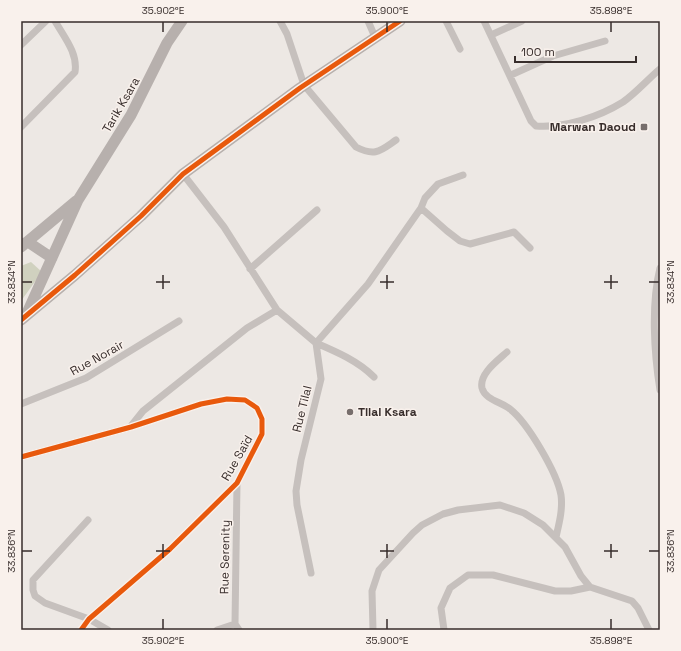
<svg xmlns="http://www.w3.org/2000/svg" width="681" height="651" font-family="'Space Grotesk',sans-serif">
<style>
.green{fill:#d0d1bf}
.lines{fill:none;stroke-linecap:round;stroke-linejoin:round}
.street{stroke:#c6c0bd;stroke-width:7}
.secondary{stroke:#b7b0ad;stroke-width:11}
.cycleway-casing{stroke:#f9f1ec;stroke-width:8}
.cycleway{stroke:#e8590c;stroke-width:5}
.ticks{fill:none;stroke:#372d2b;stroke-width:1.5}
.poi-dot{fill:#776e6c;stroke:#f9f1ec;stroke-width:1.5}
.labels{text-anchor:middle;stroke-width:3;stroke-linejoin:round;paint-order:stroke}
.street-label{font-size:12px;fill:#372d2b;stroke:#f9f1ec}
.poi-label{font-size:12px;font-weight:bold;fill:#372d2b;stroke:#f9f1ec;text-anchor:end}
.neatline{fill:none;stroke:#372d2b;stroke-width:1.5}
.ticks-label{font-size:10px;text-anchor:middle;fill:#372d2b}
</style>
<rect width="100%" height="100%" fill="#ede8e4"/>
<path class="green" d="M31,262L42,272L21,301V266Z"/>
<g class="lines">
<path class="street" d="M280,21L287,34L304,85L356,147C375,157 380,151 396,140
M368,21L375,37
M446,21L460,49
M484,21L531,121L536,126C565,128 599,117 623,102C636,93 648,79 660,69
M491,35L522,21
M21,45L46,21
M511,75L553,56L605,41
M21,127L75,72C78,53 64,37 55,21
M183,174L224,227L277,310L316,343L321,379L301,460L296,491L297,505L311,573
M421,208L447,231L460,241L470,244L514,232L530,248
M660,268C651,304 654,353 660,390
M250,269L317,210
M507,352C497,361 479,374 482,388C485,400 502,402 510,409C528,423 557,473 561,495C563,509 559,524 556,537
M374,377C358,361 337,352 316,343L368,284L407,228L421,208L425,198L438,184L463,175
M21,404L86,378L179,321
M131,426L143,411L247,328L277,310
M21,457L131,427L201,404L227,399L245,400L257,408L262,419V434L237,483L170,549L89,619L81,630
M237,483L235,624L239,630
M88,520L33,580V590L35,596L45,603L89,619L108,630
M217,630L235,624
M373,630L372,591L379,570L413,533L422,525L443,514L458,510L500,505L524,513L543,525L565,547L581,576L590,587L632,601L638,608L649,630
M444,630L441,608L450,588L468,575H493L555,591H571L590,587"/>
<path class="secondary" d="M22,244L28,242L52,258
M21,247L76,201
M27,313L78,200L131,115L167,43L182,21
M21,320L75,275L141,216L183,174L300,88L400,21"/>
<defs>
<path id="cycleway" d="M21,320L75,275L141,216L183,174L300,88L400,21
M21,457L131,427L201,404L227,399L245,400L257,408L262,419V434L237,483L170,549L89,619L81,630"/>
</defs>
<use href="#cycleway" class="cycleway-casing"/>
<use href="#cycleway" class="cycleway"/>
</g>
<path class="ticks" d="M163,22V32M387,22V32M611,22V32M163,275V289M387,275V289M611,275V289M22,282H32M156,282H170M380,282H394M604,282H618M649,282H659M163,544V558M387,544V558M611,544V558M22,551H32M156,551H170M380,551H394M604,551H618M649,551H659M163,619V629M387,619V629M611,619V629"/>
<g class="poi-dot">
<rect x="640" y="123" width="8" height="8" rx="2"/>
<circle cx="350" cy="412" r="4"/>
</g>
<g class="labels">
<g class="street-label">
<text transform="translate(121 105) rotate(-60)" y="4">Tarik Ksara</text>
<text transform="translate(97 358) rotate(-29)" y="4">Rue Norair</text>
<text transform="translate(302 409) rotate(-76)" y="4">Rue Tilal</text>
<text transform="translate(237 458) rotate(-60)" y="4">Rue Saïd</text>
<text transform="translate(225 557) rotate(-89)" y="4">Rue Serenity</text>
</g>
<g class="poi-label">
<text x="636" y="131">Marwan Daoud</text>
<text x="358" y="416" text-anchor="start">Tilal Ksara</text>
</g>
</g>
<rect width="681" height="651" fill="none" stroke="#f9f1ec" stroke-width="44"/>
<path d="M515 56v6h121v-6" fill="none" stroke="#372d2b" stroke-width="2"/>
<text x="521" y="56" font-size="12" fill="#372d2b" stroke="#f9f1ec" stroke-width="3" paint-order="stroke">100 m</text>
<rect x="22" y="22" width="637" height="607" class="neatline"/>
<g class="ticks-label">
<text x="163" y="14">35.902°E</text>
<text x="387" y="14">35.900°E</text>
<text x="611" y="14">35.898°E</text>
<text transform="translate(670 282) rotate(-90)" y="4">33.834°N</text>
<text transform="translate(11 282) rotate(-90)" y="4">33.834°N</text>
<text transform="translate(670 551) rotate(-90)" y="4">33.836°N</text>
<text transform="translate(11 551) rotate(-90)" y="4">33.836°N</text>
<text x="163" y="644">35.902°E</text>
<text x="387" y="644">35.900°E</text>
<text x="611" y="644">35.898°E</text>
</g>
</svg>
